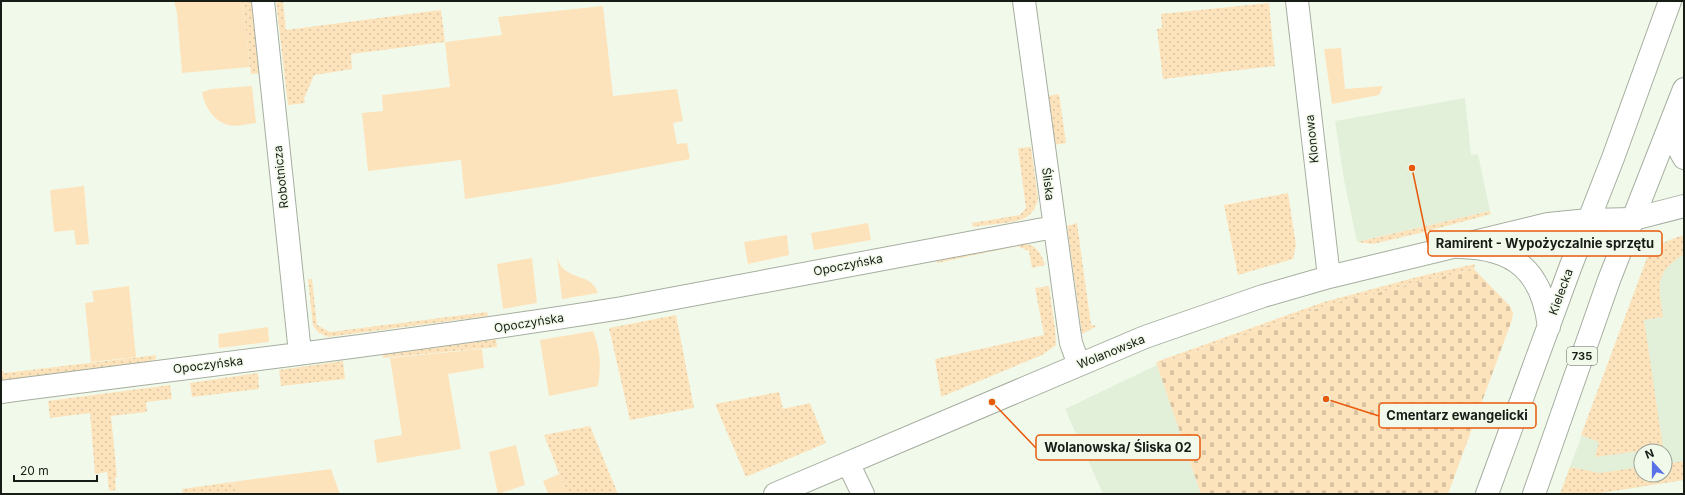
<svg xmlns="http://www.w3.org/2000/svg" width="1685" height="495" font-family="Inter,sans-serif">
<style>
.built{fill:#e2efd9;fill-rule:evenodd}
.grass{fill:url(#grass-dots)}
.cemetery{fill:url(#cemetery-stones)}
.garden{fill:#fde3bc}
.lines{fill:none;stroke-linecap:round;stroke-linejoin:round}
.minor-casing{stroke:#a5aea0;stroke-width:24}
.major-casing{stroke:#a5aea0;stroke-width:24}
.minor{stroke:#fff;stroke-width:22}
.major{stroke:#fff;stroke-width:22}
.labels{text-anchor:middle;stroke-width:3;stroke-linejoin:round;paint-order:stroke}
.shield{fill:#f1faea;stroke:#595f56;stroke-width:1}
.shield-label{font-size:11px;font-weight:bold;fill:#181c16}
.street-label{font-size:12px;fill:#181c16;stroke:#f1faea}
.leader{fill:none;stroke:#e8590c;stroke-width:1.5}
.callout-dot{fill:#e8590c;stroke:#f1faea;stroke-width:1.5}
.callout{fill:#f1faea;stroke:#e8590c;stroke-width:1.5}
.callout-label{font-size:13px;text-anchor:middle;font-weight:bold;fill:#181c16}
</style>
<defs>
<pattern id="grass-dots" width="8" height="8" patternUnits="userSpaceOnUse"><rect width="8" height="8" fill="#fde3bc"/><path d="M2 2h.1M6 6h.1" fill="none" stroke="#d8c2a1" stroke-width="1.8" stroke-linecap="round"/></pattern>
<pattern id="cemetery-stones" width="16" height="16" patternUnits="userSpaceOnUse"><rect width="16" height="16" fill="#fde3bc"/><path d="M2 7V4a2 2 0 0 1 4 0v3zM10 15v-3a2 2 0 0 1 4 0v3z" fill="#d8c2a1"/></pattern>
</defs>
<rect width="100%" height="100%" fill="#f1faea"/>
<path class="built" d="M1465,98L1471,155L1478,154L1490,211L1357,242L1344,180L1335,121Z
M1684,235V480L1594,494H1560L1647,258L1653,249L1662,243ZM1641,451H1665V475H1641Z
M1157,365L1201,494H1103L1065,409Z"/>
<path class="grass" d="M242,1H254L261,73L251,74Z
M276,1H283L286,30L441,10L445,42L351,54L352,69L314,75L304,99L305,103L288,105Z
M1269,3L1275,66L1163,79L1157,29L1162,28L1161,14Z
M1059,94L1066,143L1054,145L1048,96Z
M1031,147L1038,198C1037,206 1033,213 1025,218C1016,223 985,225 973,227L972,223L1020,215L1026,208L1018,148Z
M1288,193L1296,245L1293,259L1238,275L1224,205Z
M1490,211L1491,214L1424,232L1373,244L1357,242Z
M1077,223L1091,325L1097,326L1082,334L1067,226Z
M1684,235V254C1653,274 1659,285 1663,317L1644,320L1663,448L1595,457L1599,442L1581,435L1647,258C1657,244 1668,240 1684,235Z
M1020,243C1035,244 1040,250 1045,265L1032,268L1029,251L1017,246L937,263L936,259Z
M1475,264L1474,269L1325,306L1157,365L1156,362L1324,302L1421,276Z
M308,279H312L317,325L330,332L487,312L488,316L328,337L319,333L313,326Z
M1049,286L1055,329L1056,345L1042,355L941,397L935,359L1044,335L1035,288Z
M676,315L694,408L630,420L609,328Z
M496,339L497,347L383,358V352Z
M156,355V359L139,365L1,381V370L5,373Z
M343,361L345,379L281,386L279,370Z
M258,373L259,389L192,397L190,383Z
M170,385L172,399L146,402L147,412L111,416L117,477L115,478L116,490L109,491L107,472L95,474L90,413L50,418L48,401Z
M779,392L783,409L810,403L826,443L746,477L715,404Z
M590,426L618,494H567L544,435Z
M1684,461V480L1594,494H1560L1570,467L1600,473L1641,467V475H1665V464Z
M232,482L237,494H183L182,489Z"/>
<path class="cemetery" d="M1474,269L1510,306L1513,313L1512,320L1448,494H1201L1157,365L1325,306Z"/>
<path class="garden" d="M174,1H242L250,67L182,73L177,13Z
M603,6L613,96L677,89L683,121L673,123L677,144L687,143L690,159L547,186L465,199L461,160L368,171L362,113L383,111L382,95L450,87L445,42L502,35L498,17Z
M1341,48L1345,89L1383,86L1379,95L1332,104L1324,49Z
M252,86L256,123C247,124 233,128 225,124C212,119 204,105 202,92L212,89Z
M84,186L89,244L76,245L74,230L54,232L50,190Z
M868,223L871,240L814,250L811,233Z
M787,235L789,255L748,264L744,242Z
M557,257C558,260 559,263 561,266C572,280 592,274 598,293L562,299Z
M532,258L537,303L503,309L497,264Z
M129,286L136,357L91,362L85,303L94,302L92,291Z
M268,327L269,342L219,348L218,334Z
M593,331C601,351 601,365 598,386L549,396L540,340Z
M482,349L484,368L448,374L461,449L377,463L374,440L402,435L390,358Z
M516,445L525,485L498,494L489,452Z
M331,469L340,494H237L232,482Z
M559,474L567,494H548L543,481Z"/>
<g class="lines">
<defs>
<path id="minor" d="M263,1L300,353
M1024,1L1069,330L1071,343L1079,365
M1297,1L1329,277
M1618,223L1684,206
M1,392C208,365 416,341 622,308L1054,227
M848,463L863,494
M775,494L1145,337L1263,296L1329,277L1548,224L1589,220L1632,219"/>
<path id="major" d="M1674,118C1673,134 1676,145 1684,158
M1459,247C1515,248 1542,271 1549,327
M1487,494L1570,268L1613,158L1670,1
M1534,494L1609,280L1684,89"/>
</defs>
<use href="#minor" class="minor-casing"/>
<use href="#major" class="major-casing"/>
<use href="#minor" class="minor"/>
<use href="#major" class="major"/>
</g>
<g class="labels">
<rect class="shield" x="1567" y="347" width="30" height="18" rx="3"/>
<g class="shield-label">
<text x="1582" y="360">735</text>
</g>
<g class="street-label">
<text transform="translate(1312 139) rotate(-96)" y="4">Klonowa</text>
<text transform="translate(281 177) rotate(-96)" y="4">Robotnicza</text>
<text transform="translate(1048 184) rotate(83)" y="4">Śliska</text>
<text transform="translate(848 265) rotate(-11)" y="4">Opoczyńska</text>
<text transform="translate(1561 292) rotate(-70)" y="4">Kielecka</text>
<text transform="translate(529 323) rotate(-9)" y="4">Opoczyńska</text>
<text transform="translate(1111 352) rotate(-22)" y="4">Wolanowska</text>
<text transform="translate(208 365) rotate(-7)" y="4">Opoczyńska</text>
</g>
</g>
<path class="leader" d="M1412 168L1428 244M1326 399L1379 416M992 402L1036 448"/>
<g class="callout-dot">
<circle cx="1412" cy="168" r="4"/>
<circle cx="1326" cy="399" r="4"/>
<circle cx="992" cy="402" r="4"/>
</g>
<g class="callout">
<rect x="1428" y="231" width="234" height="25" rx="4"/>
<rect x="1379" y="403" width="157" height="25" rx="4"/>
<rect x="1036" y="435" width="164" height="25" rx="4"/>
</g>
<g class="callout-label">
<text x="1545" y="248">Ramirent - Wypożyczalnie sprzętu</text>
<text x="1457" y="420">Cmentarz ewangelicki</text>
<text x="1118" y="452">Wolanowska/ Śliska 02</text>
</g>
<rect width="1685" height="495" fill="none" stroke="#181c16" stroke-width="4"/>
<g transform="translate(1653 463) rotate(339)"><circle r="19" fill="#f1faea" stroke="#9aa195"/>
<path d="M0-3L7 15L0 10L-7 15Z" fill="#5972e8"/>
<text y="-6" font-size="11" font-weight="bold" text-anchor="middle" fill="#181c16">N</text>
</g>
<path d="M14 475v6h83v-6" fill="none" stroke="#181c16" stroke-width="2"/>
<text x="20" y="475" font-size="12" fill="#181c16" stroke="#f1faea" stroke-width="3" paint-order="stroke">20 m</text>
</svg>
